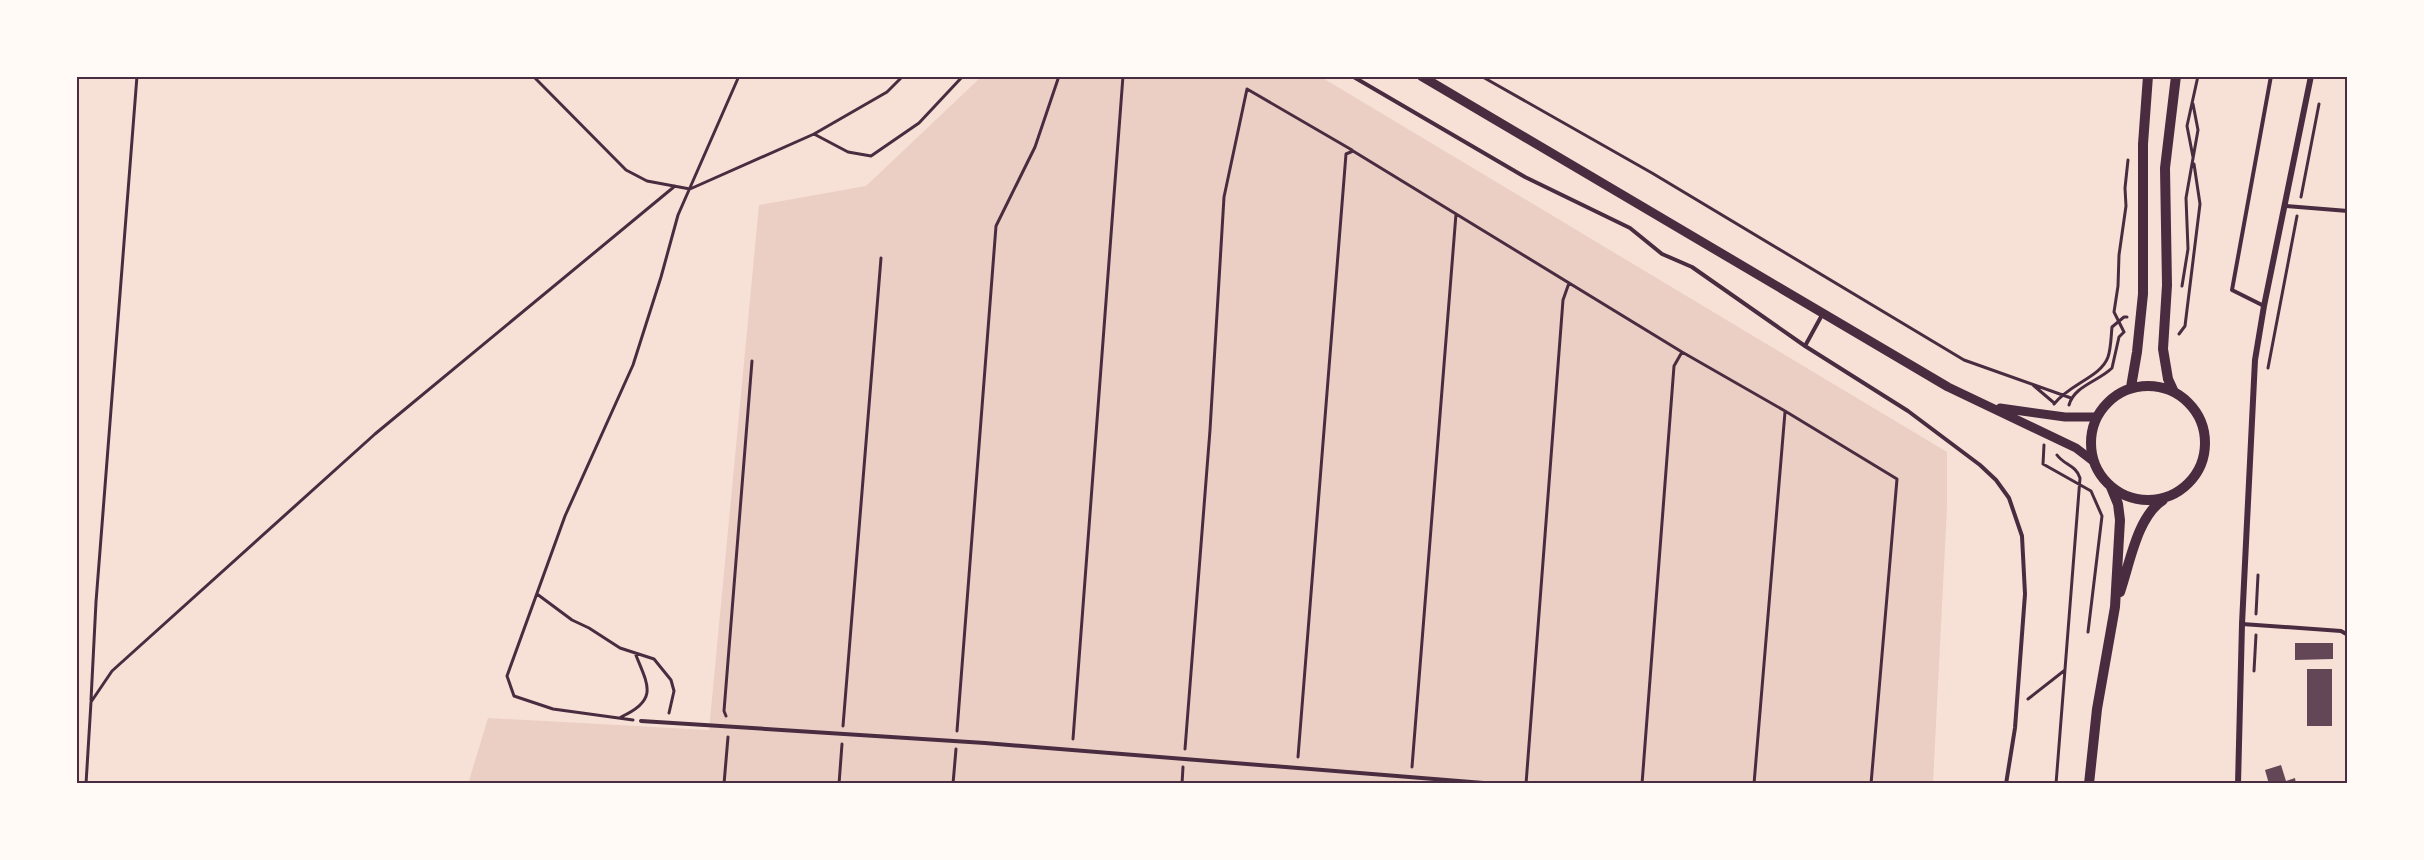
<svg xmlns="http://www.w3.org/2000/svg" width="2424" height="860" font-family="Manrope,sans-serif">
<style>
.green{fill:#ebcfc5}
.building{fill:#644757}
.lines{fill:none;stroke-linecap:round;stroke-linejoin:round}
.path{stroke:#4a2c40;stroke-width:3}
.service{stroke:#4a2c40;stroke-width:4}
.minor{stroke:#4a2c40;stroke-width:6}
.tertiary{stroke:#4a2c40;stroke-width:9}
.secondary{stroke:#4a2c40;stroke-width:10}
.neatline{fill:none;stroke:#4a2c40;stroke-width:2}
</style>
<rect width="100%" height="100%" fill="#f7e1d7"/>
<path class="green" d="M981,77H1321L1947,452V508L1933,783L468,784L488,718L709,730L759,205L866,186Z"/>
<path class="building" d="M2295,643H2333V659L2295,660Z
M2307,669H2332V726H2307Z
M2281,765L2286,781L2295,778L2296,784H2269L2265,770Z"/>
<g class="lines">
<path class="path" d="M533,76L626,170L647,181L690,189L814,134L887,92L903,76
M1481,76L1652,173L1964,360L2071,398
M814,134L848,152L871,156L919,123L963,76
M2193,157L2187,126L2198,76
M2301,197L2319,104
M2182,286L2188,249L2186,198L2198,130L2193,104
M2124,332L2114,312L2118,286L2119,255L2126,206L2125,188L2128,160
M2179,334L2185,326L2200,204L2194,164
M2268,368L2297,216
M2033,385L2053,402
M2054,404C2069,384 2101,377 2108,357C2111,348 2111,337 2112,327L2124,317H2127
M2069,405C2074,386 2099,381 2112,368L2119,337L2124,332
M2044,445L2043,464L2091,491L2102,516L2088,632
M537,594L572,620L589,628L620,648L654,659L671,680L674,691L669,713
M2256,614L2258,575
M2254,671L2256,635
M2028,699L2065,670
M91,700L96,602L137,76
M726,716L724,711L752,361
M621,717C659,700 648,685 635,653
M633,720L553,709L514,696L507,676L565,516L633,365L661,277L678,215L739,76
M843,726L881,258
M957,731L996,226L1035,147L1059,76
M1073,739L1123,76
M1185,749L1210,430L1224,197L1247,89L1352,150
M1298,757L1346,154L1353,151L1682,352L1785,411L1897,479L1871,784
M1412,767L1456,214
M86,784L91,702L112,671L375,434L675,186
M724,784L728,737
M839,784L842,744
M953,784L956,749
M1182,784L1183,767
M1526,784L1563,300L1569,283
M1642,784L1674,366L1682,352
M1754,784L1785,412
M2056,784L2080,478C2076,465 2064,465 2057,455"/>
<path class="service" d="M1352,76L1525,177L1630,228L1662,254L1692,267L1805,346L1908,411L1980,465L1996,480L2009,498L2022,536L2025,594L2015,728L2006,784
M2286,206L2348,211
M2264,306L2232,290L2271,76
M1805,346L1822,315
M2242,624L2341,631L2348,635
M641,721L985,743L1496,784"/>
<path class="minor" d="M2238,784L2242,624L2255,360L2264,306L2311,76"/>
<path class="tertiary" d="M1421,76L1948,387L2076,448L2093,461
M2000,408L2065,417H2097"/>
<path class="secondary" d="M2091 443a57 57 0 1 1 114 0a57 57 0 1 1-114 0Z
M2131,387L2137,352L2143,294V144L2148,76
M2174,392L2168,379L2163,349L2167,285L2165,168L2176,76
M2120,592C2130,563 2137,517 2163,500
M2089,784L2097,709L2115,607L2120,520L2118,504L2111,487"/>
</g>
<rect width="2424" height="860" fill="none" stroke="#fffaf5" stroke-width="156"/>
<rect x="78" y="78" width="2268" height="704" class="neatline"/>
</svg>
